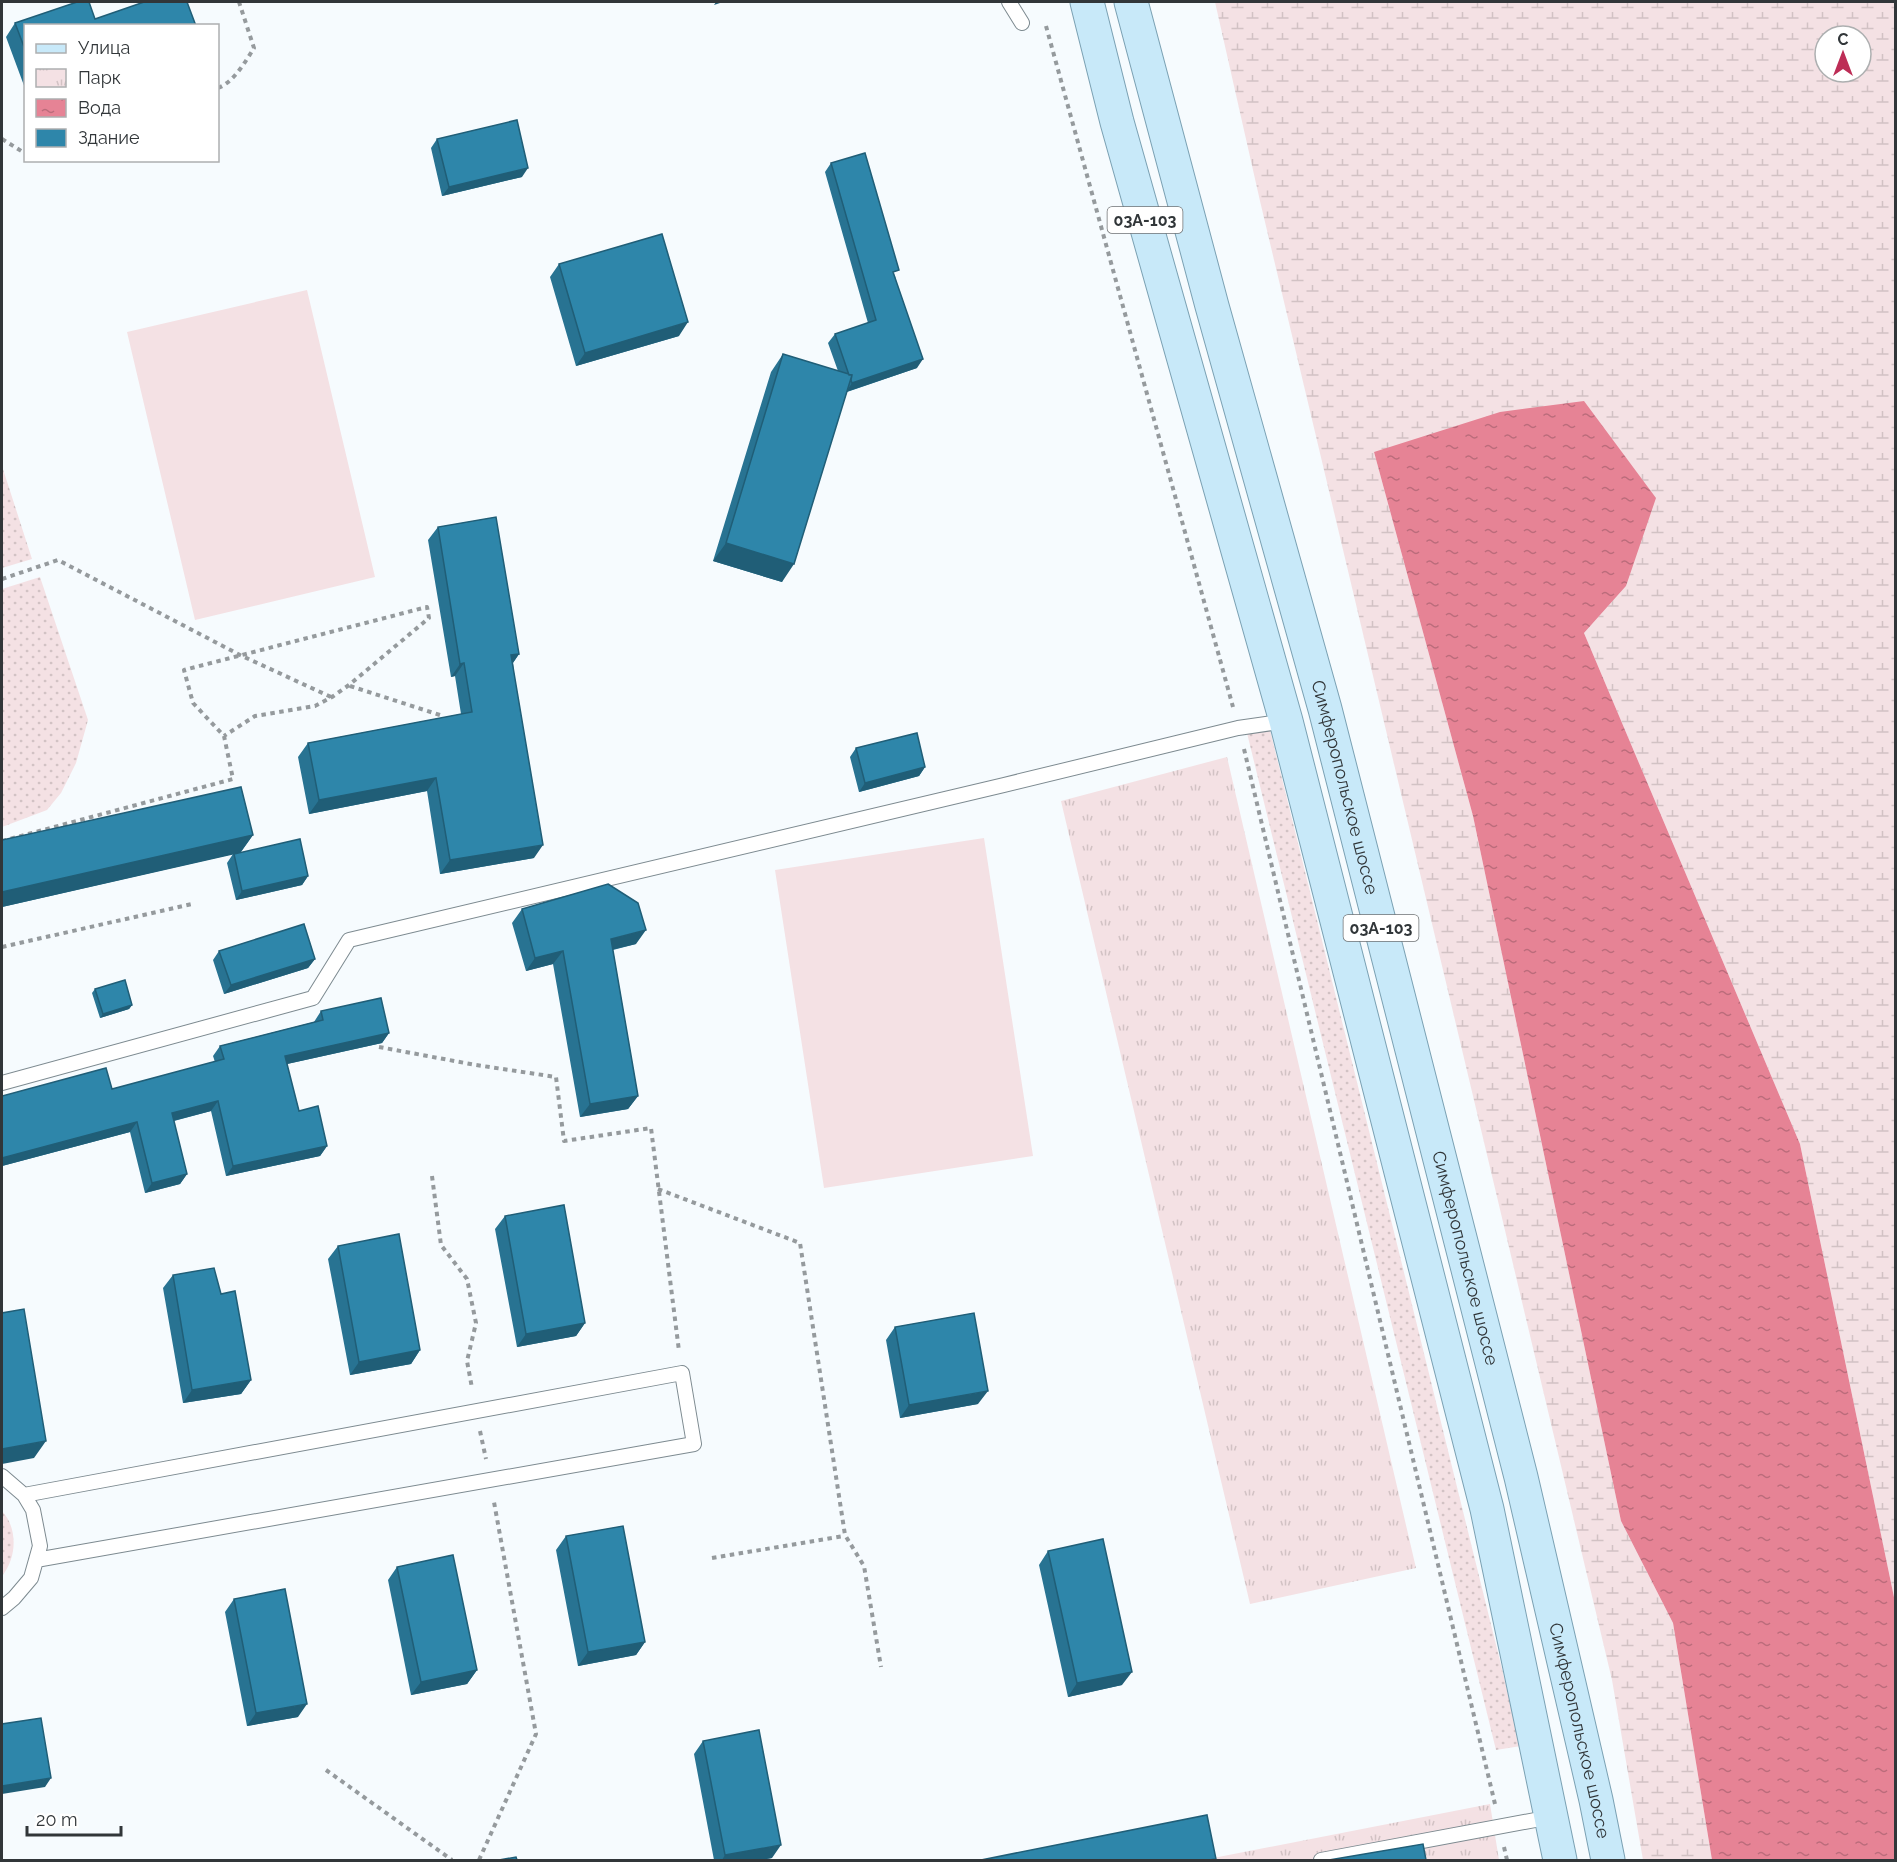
<svg xmlns="http://www.w3.org/2000/svg" width="1897" height="1862" font-family="Raleway,sans-serif">
<style>
.grass{fill:url(#grass-dots)}
.wetland{fill:url(#wetland-marsh);fill-rule:evenodd}
.park{fill:url(#park-tufts)}
.pitch{fill:#f4e1e4}
.water{fill:url(#water-ripples)}
.lines{fill:none;stroke-linecap:round;stroke-linejoin:round}
.service-casing{stroke:#7d8a90;stroke-width:16}
.primary-casing{stroke:#7ba1b3;stroke-width:35}
.path{stroke:#959a9d;stroke-width:4;stroke-dasharray:4.5 4.5;stroke-linecap:butt}
.service{stroke:#fff;stroke-width:14}
.primary{stroke:#c8e9f9;stroke-width:33}
.wall{fill:#287392}
.shaded-wall{fill:#205e77}
.building{fill:#2e86aa;stroke:#205e77;stroke-width:1.5}
.labels{text-anchor:middle;stroke-width:6;stroke-linejoin:round;paint-order:stroke}
.shield{fill:#fff;stroke:#6f7274;stroke-width:1.5}
.shield-label{font-size:16px;font-weight:bold;fill:#313639}
.street-label{font-size:18px;fill:#313639;stroke:#fff}
</style>
<defs>
<pattern id="grass-dots" width="8" height="8" patternUnits="userSpaceOnUse" patternTransform="scale(1.5)"><rect width="8" height="8" fill="#f4e1e4"/><path d="M2 2h.1M6 6h.1" fill="none" stroke="#d2c2c4" stroke-width="1.8" stroke-linecap="round"/></pattern>
<pattern id="wetland-marsh" width="20" height="14" patternUnits="userSpaceOnUse" patternTransform="scale(1.5)"><rect width="20" height="14" fill="#f4e1e4"/><path d="M1 5h8M5 5V1M11 12h8M15 12V8" fill="none" stroke="#d2c2c4"/></pattern>
<pattern id="park-tufts" width="24" height="20" patternUnits="userSpaceOnUse" patternTransform="scale(1.5)"><rect width="24" height="20" fill="#f4e1e4"/><path d="M3 7l-1-3M5 7V3M7 7l1-3M15 17l-1-3M17 17v-4M19 17l1-3" fill="none" stroke="#d2c2c4"/></pattern>
<pattern id="water-ripples" width="26" height="14" patternUnits="userSpaceOnUse" patternTransform="scale(1.5)"><rect width="26" height="14" fill="#e68395"/><path d="M2 4q2-2 4 0t4 0M15 11q2-2 4 0t4 0" fill="none" stroke="#bb6c7b"/></pattern>
</defs>
<rect width="100%" height="100%" fill="#f6fbfe"/>
<path class="grass" d="M2,466L32,559L2,568Z
M40,577L88,720L76,763L61,793L47,810L2,827V589Z
M1270,730L1521,1746L1496,1750L1247,733Z
M2,1511C18,1528 17,1558 2,1576Z"/>
<path class="wetland" d="M1215,2H1895V1602L1800,1144L1584,633L1626,586L1374,452L1473,816L1621,1521L1673,1623L1712,1860H1643L1612,1680L1260,201ZM1825,36H1861V72H1825Z"/>
<path class="park" d="M1227,757L1416,1568L1250,1604L1061,801Z
M1490,1804L1499,1860H1203Z"/>
<path class="pitch" d="M307,290L375,577L195,620L127,332Z
M984,838L1033,1156L824,1188L775,870Z"/>
<path class="water" d="M1584,401L1656,498L1626,586L1584,633L1800,1144L1895,1602V1860H1712L1673,1623L1621,1521L1473,816L1374,452L1500,412Z"/>
<g class="lines">
<defs>
<path id="service" d="M1009,2L1022,23
M2,1083L313,998L349,940L1004,785L1238,728L1286,721
M2,1476L24,1495L33,1510L40,1546L31,1578L14,1598L2,1608
M24,1495L682,1373L694,1444L36,1560
M1321,1860L1551,1817"/>
<g id="primary">
<path d="M1087,2L1117,122L1286,721L1487,1509L1560,1860"/>
<path id="s1" d="M1131,2L1212,306L1325,709L1521,1477L1596,1800L1608,1860"/>
</g>
</defs>
<use href="#service" class="service-casing"/>
<use href="#primary" class="primary-casing"/>
<path class="path" d="M1046,26L1233,707
M218,88C234,82 245,62 254,48L239,2
M2,139L26,154
M2,579L58,560L240,655L331,697
M350,686L443,716L444,722
M1244,749L1495,1804
M2,841L233,779L224,736L193,703L184,670L427,607L429,618L349,685L332,697L315,706L255,716L224,736
M2,947L192,904
M379,1047L476,1065L556,1077L564,1141L651,1128L679,1351
M432,1176L441,1245L467,1279L476,1323L467,1361L472,1388
M658,1189L800,1243L845,1535L864,1566L881,1667
M480,1431L486,1459
M712,1558L844,1536
M326,1770L452,1860
M1504,1847L1507,1860
M479,1860L536,1734L494,1502"/>
<use href="#service" class="service"/>
<use href="#primary" class="primary"/>
</g>
<path class="wall" d="M15,23L196,26H26V91L6,37Z
M437,139L522,177L442,196L431,148Z
M831,163L895,276L917,368L847,392L782,582L713,561L771,372L783,354L838,371L828,343L835,334L868,323L825,172Z
M559,264L679,336L576,366L550,277Z
M438,527L519,654L513,663L534,858L440,874L427,791L309,814L298,757L308,743L461,714L455,676L451,677L428,540Z
M856,748L925,767L919,776L859,792L850,757Z
M253,835L241,852L308,876L302,885L236,900L227,863L233,854L2,907V840Z
M522,909L636,944L613,950L638,1096L628,1109L580,1117L553,964L526,971L512,923Z
M219,951L315,959L308,968L224,994L213,960Z
M95,989L132,1005L129,1009L100,1018L92,993Z
M321,1011L389,1033L382,1043L287,1064L299,1111L327,1146L320,1156L226,1176L211,1111L174,1121L187,1174L180,1184L145,1193L130,1132L2,1166V1096L112,1089L215,1062L213,1056L220,1046L314,1022Z
M505,1216L585,1323L576,1336L517,1347L495,1229Z
M338,1246L420,1350L411,1364L350,1375L328,1259Z
M173,1275L221,1294L251,1380L241,1394L183,1403L163,1288Z
M895,1327L978,1404L900,1418L886,1340Z
M566,1536L645,1642L636,1655L578,1666L556,1550Z
M1048,1551L1122,1685L1068,1697L1039,1565Z
M397,1567L477,1670L467,1684L411,1695L388,1580Z
M234,1599L298,1717L247,1726L225,1612Z
M703,1741L772,1858L761,1860H714L694,1754Z"/>
<path class="shaded-wall" d="M716,2H723L714,5Z
M528,168L522,177L442,196L449,187Z
M688,322L679,336L576,366L585,353Z
M923,359L917,368L846,392L852,383Z
M726,543L794,564L782,582L713,561Z
M519,654L510,667L511,655Z
M464,663L455,676L451,677L460,664Z
M925,767L919,776L859,792L865,783Z
M436,778L427,791L309,814L319,800Z
M253,835L240,853L2,907V892Z
M543,845L534,858L440,874L450,860Z
M308,876L302,885L236,900L242,891Z
M646,930L636,944L602,952L611,939Z
M563,951L553,964L526,971L535,958Z
M315,959L308,968L224,994L231,985Z
M132,1005L129,1009L100,1018L103,1014Z
M389,1033L382,1043L278,1066L285,1056Z
M638,1096L628,1109L580,1117L590,1104Z
M218,1101L211,1111L165,1123L172,1113Z
M137,1122L130,1132L2,1166V1158Z
M327,1146L320,1156L226,1176L233,1166Z
M187,1174L180,1184L145,1193L152,1183Z
M585,1323L576,1336L517,1347L526,1334Z
M420,1350L411,1364L350,1375L359,1362Z
M251,1380L241,1394L183,1403L192,1390Z
M988,1391L978,1404L900,1418L909,1405Z
M46,1441L34,1458L2,1464V1449Z
M645,1642L636,1655L578,1666L588,1652Z
M477,1670L467,1684L411,1695L421,1682Z
M1132,1672L1122,1685L1068,1697L1077,1683Z
M307,1704L298,1717L247,1726L256,1713Z
M51,1778L45,1787L2,1794V1786Z
M781,1845L772,1858L761,1860H722L725,1855Z"/>
<path class="building" d="M77,2H89L95,19L144,2H187L196,26H26V52L15,23Z
M517,120L528,168L449,187L437,139Z
M865,153L899,270L893,272L923,359L852,383L851,380L852,375H849L835,334L876,320L831,163Z
M662,234L688,322L585,353L559,264Z
M783,354L852,375L794,564L726,543Z
M496,517L519,654L511,655L543,845L450,860L436,778L319,800L308,743L472,712L464,663L460,664L438,527Z
M917,733L925,767L865,783L856,748Z
M241,787L253,835L2,892V840Z
M300,839L308,876L242,891L234,854Z
M608,884L638,903L646,930L611,939L638,1096L590,1104L563,951L535,958L522,909Z
M304,924L315,959L231,985L219,951Z
M125,980L132,1005L103,1014L95,989Z
M381,998L389,1033L285,1056L299,1111L318,1106L327,1146L233,1166L218,1101L172,1113L187,1174L152,1183L137,1122L2,1158V1096L106,1068L112,1089L224,1059L220,1046L323,1020L321,1011Z
M564,1205L585,1323L526,1334L505,1216Z
M399,1234L420,1350L359,1362L338,1246Z
M214,1268L221,1294L235,1291L251,1380L192,1390L173,1275Z
M24,1309L46,1441L2,1449V1313Z
M974,1313L988,1391L909,1405L895,1327Z
M623,1526L645,1642L588,1652L566,1536Z
M1103,1539L1132,1672L1077,1683L1048,1551Z
M453,1555L477,1670L421,1682L397,1567Z
M285,1589L307,1704L256,1713L234,1599Z
M41,1718L51,1778L2,1786V1724Z
M759,1730L781,1845L725,1855L703,1741Z
M1207,1815L1216,1859L1209,1860H981Z
M1423,1844L1426,1860H1329Z
M516,1857L517,1860H499Z"/>
<g class="labels">
<g class="shield">
<rect x="1107.5" y="207" width="75" height="26" rx="4.5"/>
<rect x="1343.5" y="915" width="75" height="26" rx="4.5"/>
</g>
<g class="shield-label">
<text x="1145" y="226">03А-103</text>
<text x="1381" y="934">03А-103</text>
</g>
<g class="street-label">
<text dy="6" stroke="none"><textPath href="#s1" startOffset="814">Симферопольское шоссе</textPath></text>
<text dy="6" stroke="none"><textPath href="#s1" startOffset="1300">Симферопольское шоссе</textPath></text>
<text dy="6" stroke="none"><textPath href="#s1" startOffset="1786">Симферопольское шоссе</textPath></text>
</g>
</g>
<rect width="1897" height="1862" fill="none" stroke="#313639" stroke-width="6"/>
<rect x="24" y="24" width="195" height="138" fill="#ffffff" stroke="#adafb0" stroke-width="1.5"/>
<rect x="36" y="44" width="30" height="9" fill="#c8e9f9" stroke="#adafb0" stroke-width="1.5"/>
<text x="78" y="54" font-size="18" fill="#313639">Улица</text>
<rect x="36" y="69" width="30" height="18" fill="url(#park-tufts)" stroke="#adafb0" stroke-width="1.5"/>
<text x="78" y="84" font-size="18" fill="#313639">Парк</text>
<rect x="36" y="99" width="30" height="18" fill="url(#water-ripples)" stroke="#adafb0" stroke-width="1.5"/>
<text x="78" y="114" font-size="18" fill="#313639">Вода</text>
<rect x="36" y="129" width="30" height="18" fill="#2e86aa" stroke="#adafb0" stroke-width="1.5"/>
<text x="78" y="144" font-size="18" fill="#313639">Здание</text>
<g transform="translate(1843 54)"><circle r="28" fill="#ffffff" stroke="#adafb0" stroke-width="1.5"/>
<path d="M0-4.5L10 22L0 15L-10 22Z" fill="#bd2d56"/>
<text y="-9" font-size="16" font-weight="bold" text-anchor="middle" fill="#313639">С</text>
</g>
<path d="M27 1826v9h94v-9" fill="none" stroke="#313639" stroke-width="3"/>
<text x="36" y="1826" font-size="18" fill="#313639" stroke="#ffffff" stroke-width="4.5" paint-order="stroke">20 m</text>
</svg>
